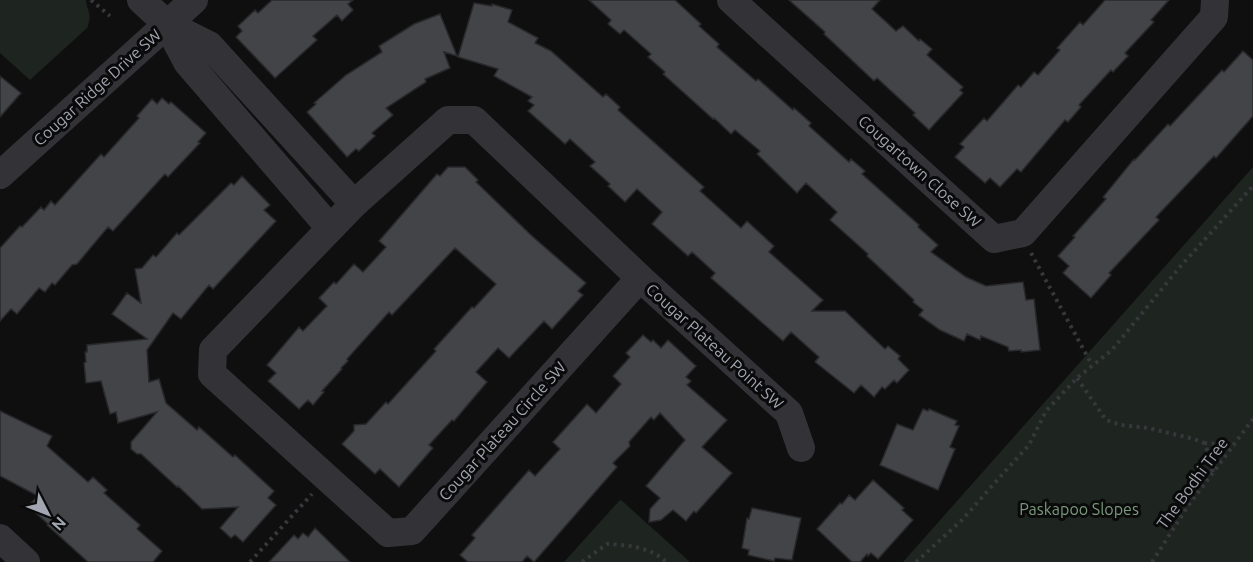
<svg xmlns="http://www.w3.org/2000/svg" width="1253" height="562" font-family="Ubuntu,sans-serif">
<style>
.green{fill:#1e241f}
.building{fill:#434448;stroke:#29292c;stroke-width:1.5}
.lines{fill:none;stroke-linecap:round;stroke-linejoin:round}
.path{stroke:#37383c;stroke-width:4;stroke-dasharray:3 4.5;stroke-linecap:butt}
.minor{stroke:#333337;stroke-width:28}
.labels{text-anchor:middle;stroke-width:6;stroke-linejoin:round;paint-order:stroke}
.street-label{font-size:16px;fill:#a2a6b0;stroke:#0a0a0b}
.park-label{font-size:16px;fill:#7a997b;stroke:#0a0a0b}
</style>
<rect width="100%" height="100%" fill="#0f0f10"/>
<path class="green" d="M0,0H86C87,12 93,13 87,28L30,80L0,53Z
M1253,167V562H903Z
M621,500L690,562H564L619,501Z"/>
<path class="building" d="M272,0H353L348,4L353,10L342,21L337,15L313,36L317,40L275,78L236,37L242,31L238,26L255,10L258,13Z
M589,0H675L701,24L699,26L719,44L717,47L756,81L758,79L793,110L794,108L811,123L809,126L849,162L851,159L865,171L862,174L919,225L918,227L938,245L931,252L966,277L986,286L1023,282L1026,300L1034,299L1040,350L1021,352V350L1009,351L1008,347L981,336L980,340L967,334L964,341L940,330L919,315L923,310L913,302L914,300L867,256L868,254L830,220L837,212L806,183L797,193L757,154L760,151L735,130L731,134L714,118L713,119L663,74L665,72L648,57L651,54L624,30L620,34L608,24L611,20Z
M789,0H880L872,9L896,31L903,26L919,41L920,39L932,49L927,55L963,87L960,90L963,93L929,130L913,115L915,113L877,78L874,81L824,34L825,32Z
M1105,0H1169L1151,20L1154,22L1125,53L1128,56L1113,72L1111,70L1079,105L1081,107L1068,122L1065,120L1021,172L1017,169L1000,187L990,178L985,183L955,157L964,147L960,144L984,118L987,121L1018,85L1021,87L1034,72L1038,75L1060,50L1057,48L1080,22L1083,25Z
M474,3L492,6V4L512,10L508,22L538,38L535,43L551,51L603,97L606,94L620,107L618,110L704,187L700,191L741,228L747,221L774,246L769,252L823,300L812,311H845L885,349L888,346L900,356L898,359L909,370L897,383L894,380L885,389L882,387L874,397L861,385L854,393L815,362L819,357L791,332L783,341L711,278L715,273L692,252L688,256L652,224L662,212L637,189L625,202L608,186L610,184L590,166L595,162L570,139L565,144L528,111L534,105L528,101L532,97L494,76L498,69L458,57Z
M440,14L457,56L444,52L450,68L425,79L426,82L386,108L393,115L372,133L375,136L359,151L356,149L347,157L307,112L316,104L314,103L346,75L382,52L379,46L414,24Z
M1243,51L1253,60V116L1216,158L1214,156L1156,217L1159,220L1109,273L1111,275L1091,298L1063,273L1069,266L1058,256L1075,237L1073,236L1106,199L1103,197L1134,159L1135,160L1168,124L1170,126L1222,70L1224,72Z
M0,76L21,93L0,117Z
M162,98L169,104L171,102L206,133L198,142L200,143L168,177L165,174L113,231L108,227L77,264L72,265L55,285L52,283L45,292L39,288L17,314L11,309L0,321V248L20,226L22,227L41,207L44,210L51,201L55,205L101,154L104,157L139,118L137,116L152,99L157,104Z
M448,167H465L478,180L476,182L532,236L586,283L578,291L583,295L552,329L544,321L509,358L498,348L476,372L487,382L454,421L452,420L429,445L433,448L399,487L380,469L375,474L342,444L354,431V425L366,424L386,402L388,404L436,351L434,349L472,307L474,308L496,284L455,248L392,315L389,312L347,359L348,361L341,368L342,369L322,391L324,392L313,405L308,400L299,409L268,381L276,373L267,365L299,327L303,331L327,306L319,298L334,282L336,284L354,264L363,272L386,247L379,241L437,174L440,176Z
M242,176L270,205L264,210L276,221L213,289L209,285L181,319L173,313L147,350L149,382L159,379L166,403L197,430L199,427L233,457L235,455L274,491L268,498L276,505L243,542L235,535L231,538L220,528L238,507L202,509L178,486L177,487L141,454H137L131,449V442L157,412L118,423L116,412L110,414L101,381L86,383L84,363L86,362L85,352H87V345L147,339L112,314L127,293L141,303L135,269L142,268L153,255L156,257L177,233L179,235L231,183L234,185Z
M643,335L651,342L653,340L661,348L668,340L696,366L686,377L691,381L687,385L727,420L702,447L732,473L696,513L694,511L686,521L673,510L661,520L649,522L650,509L660,498L646,486L685,440L660,413L654,420L651,417L629,442L630,446L613,463L617,467L534,562L527,556L522,562H468L460,555L475,538L472,535L529,470L535,476L560,449L553,442L587,404L596,413L621,384L613,376L630,357L626,353Z
M923,409L928,411L929,409L957,421L955,425L959,426L950,447L955,449L938,490L880,465L897,424L913,430Z
M0,411L52,436L47,446L88,482L93,477L107,490L104,493L140,525L137,529L162,551L153,562H88L47,525L48,524L28,506L38,496L0,476Z
M873,480L904,508L902,510L913,520L878,559L871,553L868,556L867,554L860,562H852L817,529L840,503L842,504L849,495L855,500Z
M752,508L801,518L792,560L775,558L774,561L748,555L749,550L742,548L747,518L749,519Z
M315,528L350,562H269L294,535L298,539L303,533L308,537Z"/>
<g class="lines">
<path class="path" d="M91,0L110,16
M1031,253L1092,365
M1077,378L1106,420L1121,425L1148,428L1194,439L1204,443L1213,463L1212,475
M1204,443L1235,445
M250,562L312,494
M582,562L607,544C627,545 651,547 666,562
M916,562L962,520L1000,477L1029,445L1046,411L1077,378L1112,350L1179,268L1253,186
M1152,562L1188,506L1253,419"/>
<path class="minor" d="M141,0L167,24L209,45L354,204
M731,0L994,239L1023,233L1214,17L1215,0
M167,24L187,62L330,228
M448,120H474L640,278L412,531L388,533L212,374L213,350L354,204Z
M0,175L194,0
M640,278L789,413L801,448
M0,538L26,562"/>
</g>
<g class="labels">
<g class="street-label">
<text transform="translate(97 87) rotate(-42)" y="6">Cougar Ridge Drive SW</text>
<text transform="translate(920 171) rotate(42)" y="6">Cougartown Close SW</text>
<text transform="translate(715 346) rotate(42)" y="6">Cougar Plateau Point SW</text>
<text transform="translate(502 431) rotate(-48)" y="6">Cougar Plateau Circle SW</text>
<text transform="translate(1192 483) rotate(-54)" y="6">The Bodhi Tree</text>
</g>
<g class="park-label">
<text x="1079" y="515">Paskapoo Slopes</text>
</g>
</g>
<g transform="translate(48 514) rotate(132)" stroke="#0a0a0b" stroke-width="4.5" paint-order="stroke">
<path d="M0-4.5L10 22L0 15L-10 22Z" fill="#a2a6b0"/>
<text y="-9" font-size="16" font-weight="bold" text-anchor="middle" fill="#a2a6b0">N</text>
</g>
</svg>
